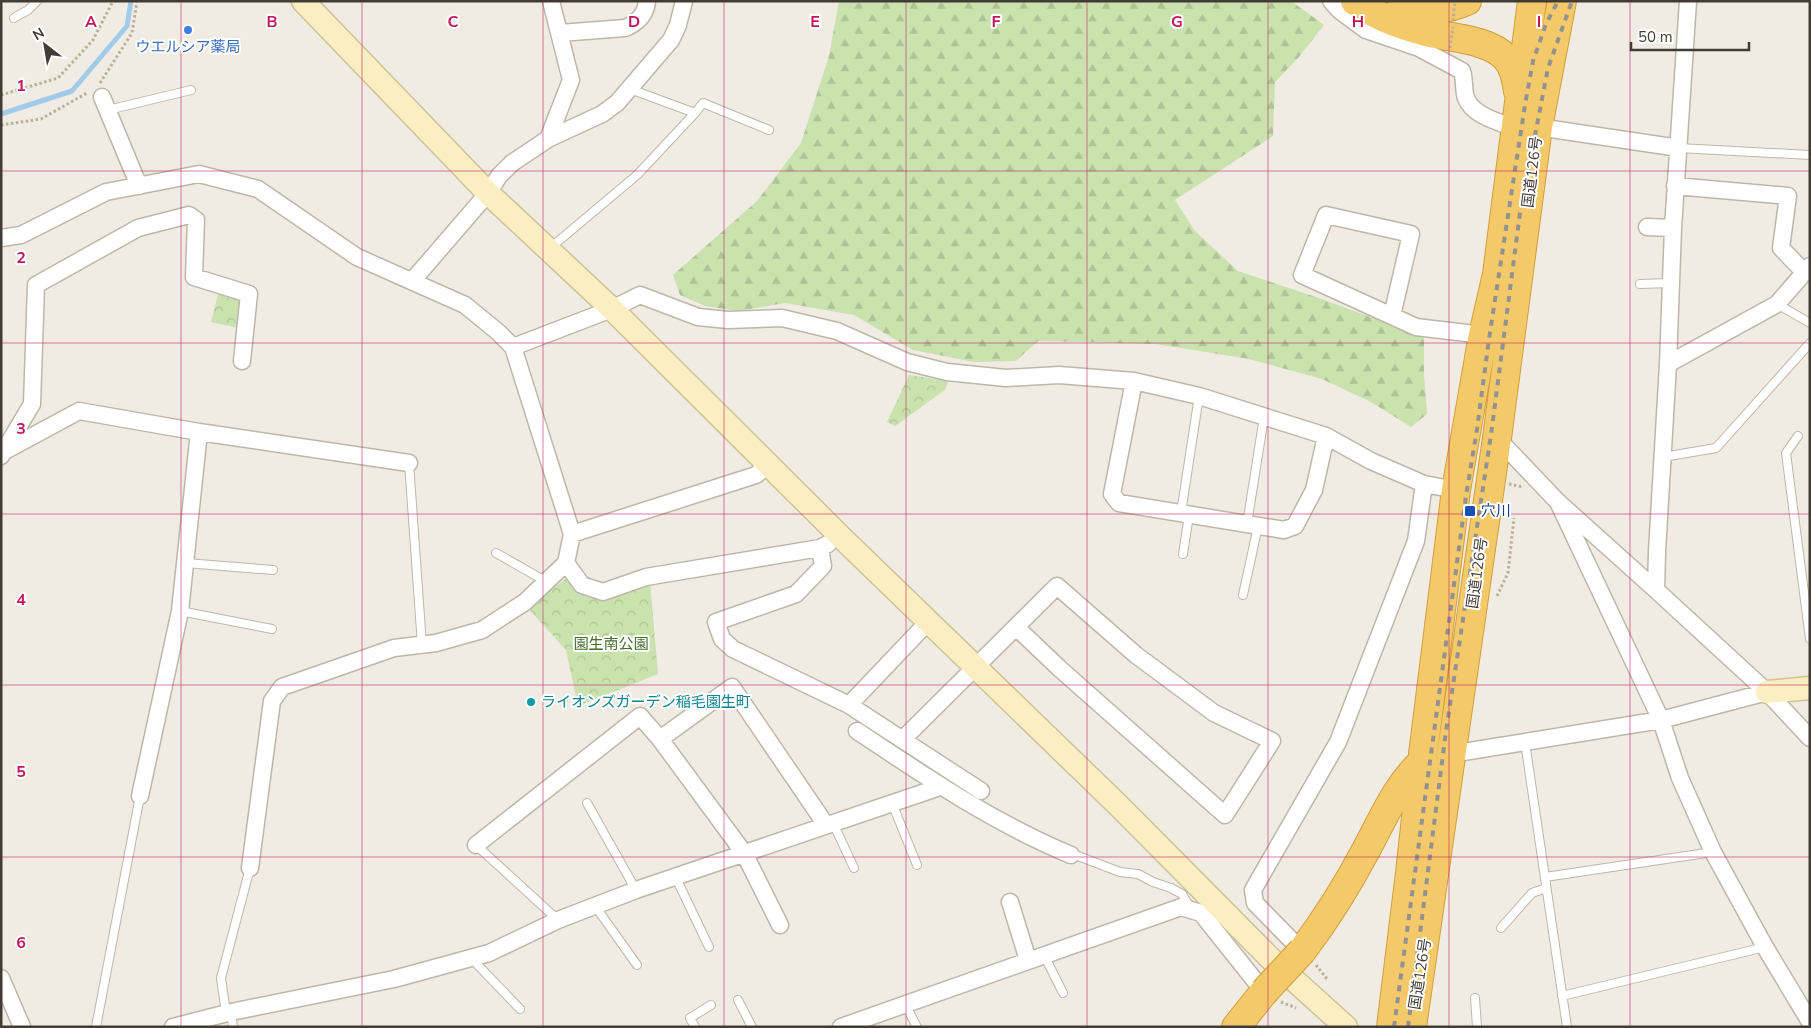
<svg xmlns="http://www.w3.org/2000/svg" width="1811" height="1028" font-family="'Nunito Sans','Noto Sans JP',sans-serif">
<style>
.forest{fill:url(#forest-firs)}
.park{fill:url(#park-crowns)}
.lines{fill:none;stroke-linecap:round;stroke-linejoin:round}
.stream{stroke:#a2cbea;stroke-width:5}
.lane-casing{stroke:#beb7a9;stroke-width:10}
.street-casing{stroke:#beb7a9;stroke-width:19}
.secondary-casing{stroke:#d0c297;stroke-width:25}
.highway-casing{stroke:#d29e3b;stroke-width:30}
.path{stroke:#bbb098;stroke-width:3;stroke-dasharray:2.5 2.5;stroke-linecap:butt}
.lane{stroke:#fff;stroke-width:8}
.street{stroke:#fff;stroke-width:16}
.secondary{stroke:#faeec2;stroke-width:22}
.highway{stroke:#f4c96a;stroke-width:28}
.rail{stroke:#929292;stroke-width:4;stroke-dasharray:6 6;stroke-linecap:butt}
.highway-bridge-casing{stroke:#d29e3b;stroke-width:30;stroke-linecap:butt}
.path-bridge{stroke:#bbb098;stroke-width:3;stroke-dasharray:2.5 2.5;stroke-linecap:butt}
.highway-bridge{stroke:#f4c96a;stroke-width:28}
.grid{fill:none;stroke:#c2185b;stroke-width:1;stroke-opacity:0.55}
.shop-dot{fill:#3f7fe0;stroke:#fff;stroke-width:2}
.transit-dot{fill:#1a4fb4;stroke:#fff;stroke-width:2}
.culture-dot{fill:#0f9aa8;stroke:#fff;stroke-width:2}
.labels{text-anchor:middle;stroke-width:4;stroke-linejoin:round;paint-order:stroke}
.shop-label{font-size:15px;fill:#366cbe;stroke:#fff}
.street-label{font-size:15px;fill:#413c34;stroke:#fff}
.transit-label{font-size:15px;fill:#164399;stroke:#fff;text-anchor:start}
.park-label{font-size:15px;fill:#436e2c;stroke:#fff}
.culture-label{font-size:15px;fill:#0d838f;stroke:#fff;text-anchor:start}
.grid-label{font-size:16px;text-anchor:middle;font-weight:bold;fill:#c2185b;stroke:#fff;stroke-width:4;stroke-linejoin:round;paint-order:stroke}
</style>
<defs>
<pattern id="forest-firs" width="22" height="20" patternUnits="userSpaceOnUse" patternTransform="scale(1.25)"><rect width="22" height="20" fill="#c9e2ae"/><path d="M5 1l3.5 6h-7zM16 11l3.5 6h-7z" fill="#aec396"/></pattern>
<pattern id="park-crowns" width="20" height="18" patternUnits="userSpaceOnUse" patternTransform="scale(1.25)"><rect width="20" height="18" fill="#c9e2ae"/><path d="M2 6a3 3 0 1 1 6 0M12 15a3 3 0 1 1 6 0" fill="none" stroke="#aec396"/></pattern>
</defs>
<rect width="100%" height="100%" fill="#f0ece3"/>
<path class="forest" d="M839,1H1291L1324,25L1299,57L1275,82L1273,136L1175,200L1195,231L1238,271L1319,298L1424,337V374L1427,414L1411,427L1371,402L1322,379L1249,359L1156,344L1038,341L1016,361L974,362L913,350L854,315L785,303L739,311L705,306L680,295L673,275L757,201L801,143L829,56Z"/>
<path class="park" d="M218,294L238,300L243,309L238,328L211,322Z
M909,375L948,381L945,390L895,426L887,422Z
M567,578L583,595L599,600L650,581L658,674L578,706L566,650L527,607Z"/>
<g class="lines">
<path class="stream" d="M1,114L72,91L127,26L131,1"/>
<defs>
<path id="lane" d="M14,18L28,10L37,1
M630,89L695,113
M108,110L191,90
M1679,148L1810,155
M549,249L637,175L695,113L703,103L769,130
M1640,284L1671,283
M1777,304L1810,323
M1798,436L1786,453L1810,639
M1663,457L1716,448L1810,343
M409,463L422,645
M1181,513L1199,396
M1247,524L1264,417
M496,553L547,582
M1183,554L1189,515
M186,563L273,570
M1243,595L1258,526
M180,611L272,629
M1525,742L1567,1027
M587,803L636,890
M892,803L917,865
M833,823L854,868
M476,845L558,920
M1071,855L1078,856L1120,872L1138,874L1153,882L1171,888L1182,894L1190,908
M1545,877L1713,852
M676,878L709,947
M595,906L637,965
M1501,928L1532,893L1546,888
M1044,955L1063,993
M471,958L520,1009
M1562,996L1765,947
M1475,998L1477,1027
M738,1000L752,1027
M905,1004L917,1027
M231,1012L233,1027
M226,1013L221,978L250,868
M96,1027L140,796
M695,1027L690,1018L711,1005"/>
<path id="street" d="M1331,1L1339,10L1366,30L1419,48L1462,71C1465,80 1463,89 1466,98C1473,116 1499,122 1515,128
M560,33L625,28C637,23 646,15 647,1
M102,97L139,186
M1538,127L1679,148
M548,139L571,80L551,1
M1675,186L1788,196L1781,248L1805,273
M1647,227L1673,228
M1,238L21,235L106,192L199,174L258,189L357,257L465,305L498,332L513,347L572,534L566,563L525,602L482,630L436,643L394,648L282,687L272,701L250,868
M413,280L488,193L499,176L512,163L548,139L602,114L617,103L671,40L678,25L684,1
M1392,316L1411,234L1326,215L1302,275L1416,327L1483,335
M513,347L612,309L640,295L698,317L728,320L782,318L837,331L907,362L947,372L1006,378L1059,375L1134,381L1199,396L1326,436L1371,461L1424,484L1456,490
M1668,364L1777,304L1810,266
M1134,381L1112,494L1119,503L1284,530L1295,526L1314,490L1326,436
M1497,438L1558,502L1656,590L1767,692L1810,738
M3,452L79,411L199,432L409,463
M1,456L32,404L36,285L138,228L189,215L196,220L194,277L249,294L242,361
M1558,502L1661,720L1680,778L1713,852L1765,947L1810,1022
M572,534L756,475L769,464
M820,548L823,566L796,594L716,622L722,639L733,649L849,705L981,791
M566,563L582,585L603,592L646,577L820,548L828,544
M1656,590L1657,552L1668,364L1673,228L1688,1
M849,705L928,622
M857,731C926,777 994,823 1071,855
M660,739L732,687L826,825
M903,739L1057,586L1136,655L1214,713L1272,741L1225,815L1059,668L1016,627
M1451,754L1661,720L1767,692
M140,796L180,611L199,432
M476,845L640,716L660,739L744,853L780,925
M1010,902L1028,960
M1302,951L1255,903L1253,890L1338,742L1416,541L1424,484
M1,978L22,1027
M173,1027L231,1012L394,979L489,953L558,920L636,890L940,787
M841,1027L1181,907L1201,913L1264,992"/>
<path id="secondary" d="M303,1L488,193L612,309L841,537L1117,804L1273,961L1346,1027
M1767,692L1810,688"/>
<path id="highway" d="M1355,1C1377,17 1400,25 1426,32C1450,38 1489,39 1506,58C1514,67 1516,79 1518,91
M1402,1C1408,4 1415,8 1422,9C1436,11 1454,7 1467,1
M1302,951C1327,918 1347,886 1366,850C1383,819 1396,786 1422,762
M1236,1027L1264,992
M1391,1027L1410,873L1422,762L1456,490L1483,335L1497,274L1532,1
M1412,1027L1497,438L1538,127L1562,1"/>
</defs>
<use href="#lane" class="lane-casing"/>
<use href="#street" class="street-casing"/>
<use href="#secondary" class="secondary-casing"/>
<use href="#highway" class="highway-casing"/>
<path class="path" d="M100,83L132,33L137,1
M1,95L58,78L93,40L113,1
M1,125L41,119L87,93
M1509,484L1523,487
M1497,596L1508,573L1514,518
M1316,965L1327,979
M1281,1002L1296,1008"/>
<use href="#lane" class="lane"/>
<use href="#street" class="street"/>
<use href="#secondary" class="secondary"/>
<use href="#highway" class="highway"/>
<path class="rail" d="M1394,1027L1466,496L1477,429L1489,339L1525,105L1533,61L1546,24L1558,1
M1408,1027L1446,731L1491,435L1520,213L1548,68L1572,1"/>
<defs>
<path id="highway-bridge" d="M1264,992L1302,951"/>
</defs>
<use href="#highway-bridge" class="highway-bridge-casing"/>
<path class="path-bridge" d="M1453,21L1455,1
M1450,48L1453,27"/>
<use href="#highway-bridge" class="highway-bridge"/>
</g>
<path class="grid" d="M181,1V1027M362,1V1027M543,1V1027M724,1V1027M906,1V1027M1087,1V1027M1268,1V1027M1449,1V1027M1630,1V1027M1,171H1810M1,343H1810M1,514H1810M1,685H1810M1,857H1810"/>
<circle class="shop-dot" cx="188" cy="30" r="5"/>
<rect class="transit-dot" x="1464" y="505" width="12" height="12" rx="2.5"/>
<circle class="culture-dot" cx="531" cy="702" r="5"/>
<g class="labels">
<g class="shop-label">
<text x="188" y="52">ウエルシア薬局</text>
</g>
<g class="street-label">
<text transform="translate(1532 172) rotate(-83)" y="5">国道126号</text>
<text transform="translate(1477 573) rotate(-82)" y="5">国道126号</text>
<text transform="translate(1420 974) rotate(-81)" y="5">国道126号</text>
</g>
<g class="transit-label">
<text x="1481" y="516">穴川</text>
</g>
<g class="park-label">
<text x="611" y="649">園生南公園</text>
</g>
<g class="culture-label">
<text x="541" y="707">ライオンズガーデン稲毛園生町</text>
</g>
</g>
<g class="grid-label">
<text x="91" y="27">A</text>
<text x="272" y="27">B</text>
<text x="453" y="27">C</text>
<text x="634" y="27">D</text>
<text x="815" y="27">E</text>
<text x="996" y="27">F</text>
<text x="1177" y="27">G</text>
<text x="1358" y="27">H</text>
<text x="1539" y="27">I</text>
<text x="21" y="91">1</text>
<text x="21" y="263">2</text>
<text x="21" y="434">3</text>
<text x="21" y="605">4</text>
<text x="21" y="777">5</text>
<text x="21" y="948">6</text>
</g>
<rect width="1811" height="1028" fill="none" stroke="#413c34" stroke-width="5"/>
<g transform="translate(45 45) rotate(329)" stroke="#ffffff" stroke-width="4" paint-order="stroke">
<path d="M0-4L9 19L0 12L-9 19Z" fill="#413c34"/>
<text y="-8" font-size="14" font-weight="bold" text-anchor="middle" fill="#413c34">N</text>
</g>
<path d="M1631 42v8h118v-8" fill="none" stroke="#413c34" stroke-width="2.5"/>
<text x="1638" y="42" font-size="15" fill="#413c34" stroke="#ffffff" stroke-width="4" paint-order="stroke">50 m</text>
</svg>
